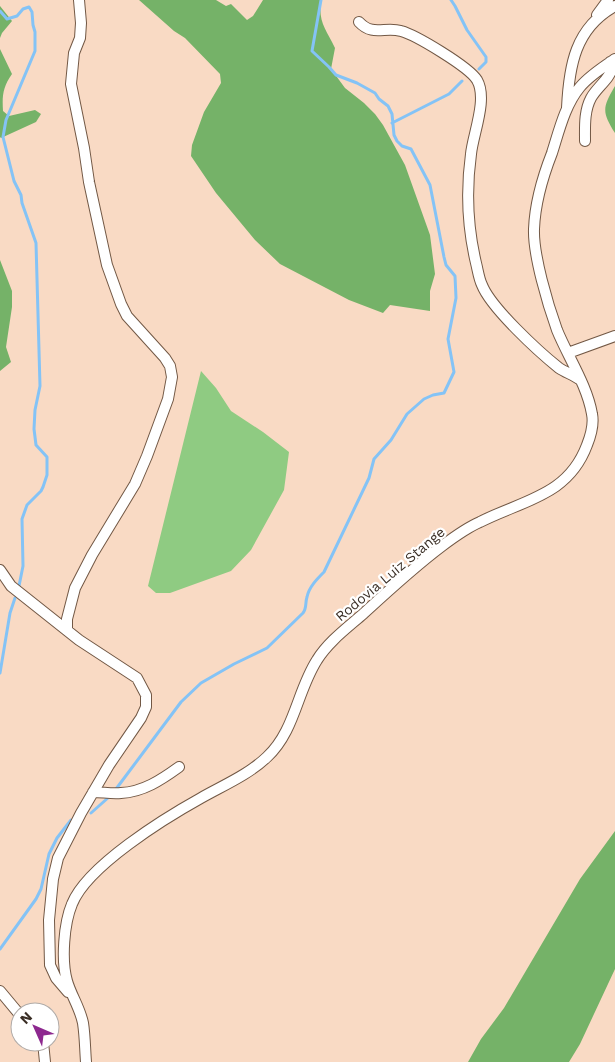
<svg xmlns="http://www.w3.org/2000/svg" width="615" height="1062" font-family="'Work Sans',sans-serif">
<style>
.green{fill:#8fcb82}
.forest{fill:#75b268}
.lines{fill:none;stroke-linecap:round;stroke-linejoin:round}
.stream{stroke:#84c3f6;stroke-width:3}
.minor-casing{stroke:#725845;stroke-width:12}
.minor{stroke:#fff;stroke-width:10}
.labels{text-anchor:middle;stroke-width:4.5;stroke-linejoin:round;paint-order:stroke}
.street-label{font-size:14px;fill:#3a2e25;stroke:#fff}
</style>
<rect width="100%" height="100%" fill="#f9dac4"/>
<path class="green" d="M201,371L216,388L231,411L263,432L289,452L284,490L251,550L231,571L170,593H156L148,586Z"/>
<path class="forest" d="M139,0H216L226,6L231,4L247,20L253,16L263,0H321C318,23 326,29 335,48L331,69L345,88L364,103L375,114L383,125L405,165L430,235L435,274L430,291V311L390,305L383,313L349,300L280,264L255,240L216,193L191,156L192,145L204,112L221,83L220,74L185,38L174,31Z
M0,6L12,21L2,33L0,38Z
M0,49L12,74C3,87 2,95 3,111L9,116L35,110L41,114L36,122L1,138L0,137Z
M615,86V133C602,112 602,108 615,86Z
M0,260L12,291V307L6,347L11,362L0,371Z
M615,831V969L580,1044L569,1062H468L481,1039L504,1008L580,879Z"/>
<g class="lines">
<path class="stream" d="M451,0L455,6L467,30L486,57V62L479,69
M0,11L7,19L17,16L23,9L29,7L32,12L33,25L35,32V51L6,120L3,137L14,181L21,195L22,203L36,243L40,386L35,410L34,429L36,445L47,457V475L43,487L41,491L27,505L22,519L23,566L19,586
M392,123L449,94L462,81
M0,673L10,613L15,598
M116,789L181,702L201,683L234,664L267,648L303,613C307,608 305,603 307,597C309,587 317,579 324,572L369,478L374,459L391,440L407,414L424,399L433,395L444,393L454,372L448,339L456,298L455,276L446,265L444,257L430,185L411,149L402,146L397,141L394,135L392,114L388,106L379,99L375,93L357,83L336,75L329,67L312,51L321,0
M91,813L109,797
M0,949L36,899L41,889L49,854L57,838L71,820"/>
<defs>
<path id="minor" d="M597,15L608,0
M359,22C373,37 385,26 401,31C416,35 469,67 477,80C488,99 473,134 471,154C466,190 468,229 476,263C478,271 479,279 482,285C491,308 539,352 559,368C565,372 573,375 579,379
M567,108C569,66 575,28 615,6
M585,141C585,127 584,111 591,98C597,87 610,79 613,66L610,62
M568,353L615,336
M0,570L11,586L79,640L137,678L146,695V707L141,718L109,765L81,813L58,858L53,879L49,920L50,965L56,978L68,992
M67,629V619L75,588L92,555L135,484L147,456L168,399L172,377L170,366L165,358L127,316L121,304L107,265L89,182L84,148L71,84L74,53L80,38L81,23L79,0
M93,792C102,792 112,794 121,793C143,792 161,780 179,767
M0,991L20,1015
M43,1042L45,1062
M86,1062C85,1049 85,1036 83,1023C80,1008 71,995 67,981C61,960 64,923 72,904C87,866 165,818 201,798C224,785 248,775 267,757C295,731 297,691 317,660C328,642 347,628 363,614C388,591 414,567 442,546C454,537 466,528 480,522C523,500 568,496 587,445C591,435 594,424 592,414C587,385 568,357 557,330C548,305 533,255 534,229C535,203 543,176 552,153C559,131 565,105 580,87C589,76 603,67 615,59"/>
</defs>
<use href="#minor" class="minor-casing"/>
<use href="#minor" class="minor"/>
</g>
<g class="labels">
<g class="street-label">
<text transform="translate(390 574) rotate(-40)" y="5">Rodovia Luiz Stange</text>
</g>
</g>
<g transform="translate(35 1027) rotate(315)"><circle r="24" fill="#ffffff" stroke="#b0aba8"/>
<path d="M0-4L9 19L0 12L-9 19Z" fill="#8d288f"/>
<text y="-8" font-size="14" font-weight="bold" text-anchor="middle" fill="#3a2e25">N</text>
</g>
</svg>
